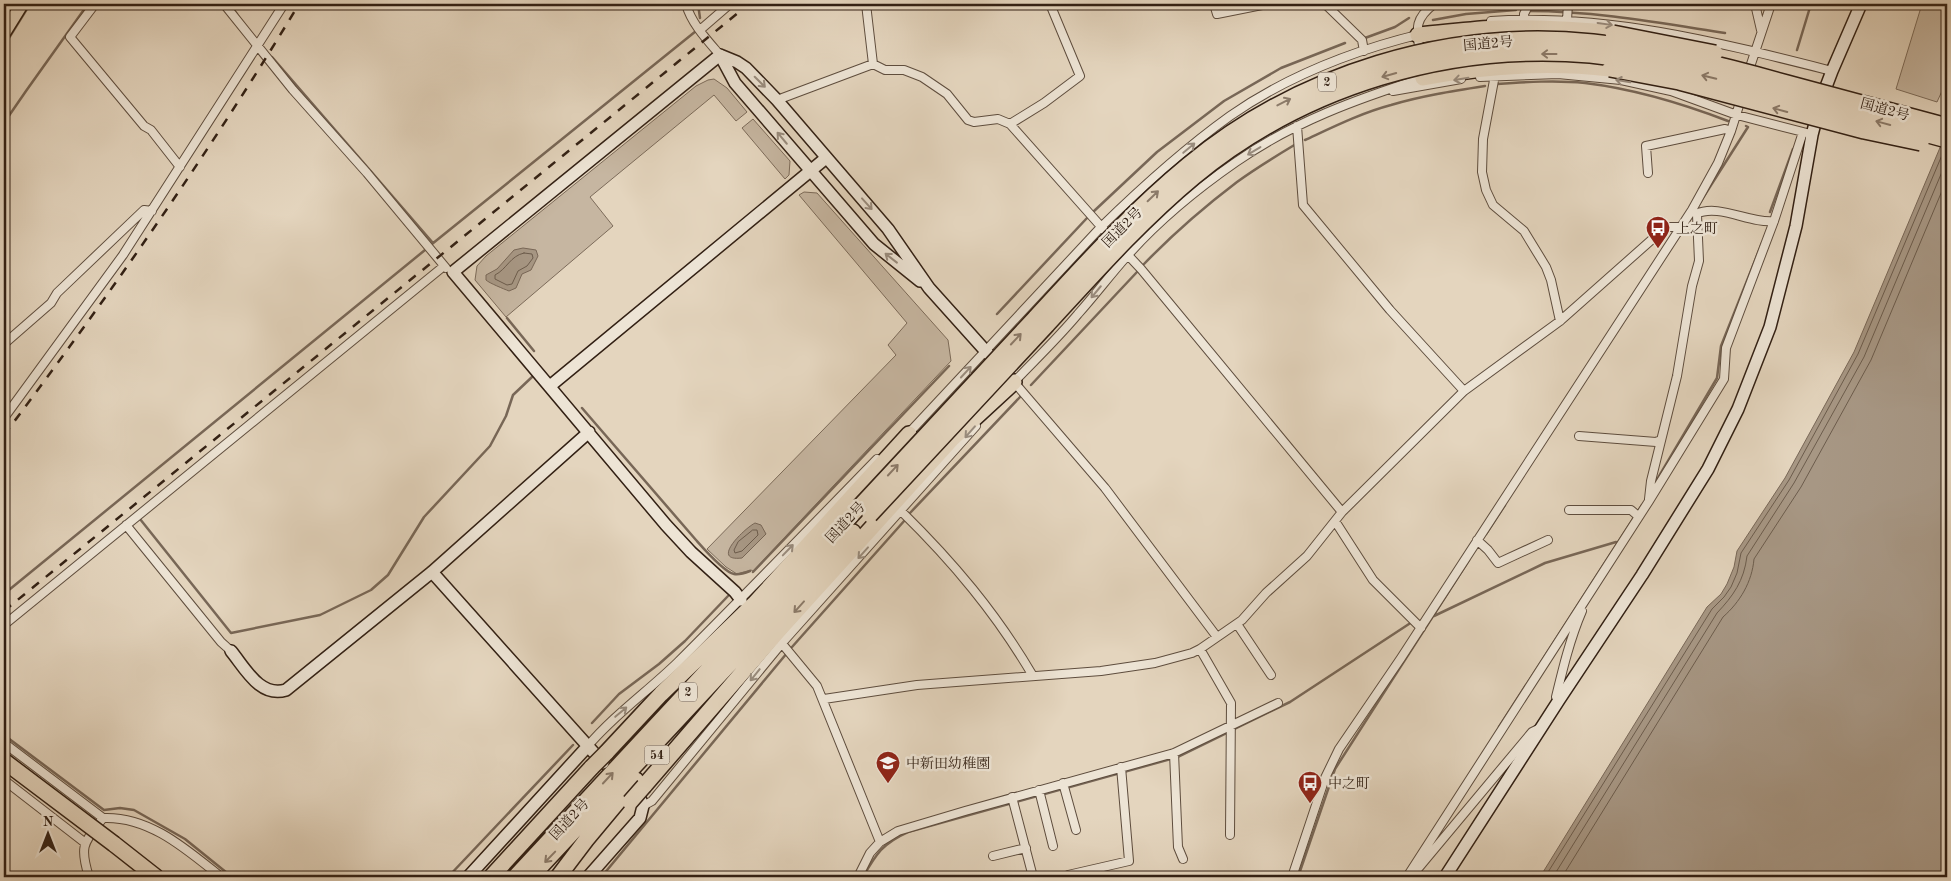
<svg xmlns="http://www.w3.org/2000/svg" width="1951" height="881" font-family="'Old Standard TT','Noto Serif JP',serif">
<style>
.green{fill:#c6b6a1;stroke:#7c6b5a}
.water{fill:#a79784;stroke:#786757}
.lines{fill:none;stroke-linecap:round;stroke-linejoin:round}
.shore{stroke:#6c5c4c;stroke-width:1}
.stream{stroke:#786757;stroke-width:2.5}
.street-casing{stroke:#5e4d3e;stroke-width:10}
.secondary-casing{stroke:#322014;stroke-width:14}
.primary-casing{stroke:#322014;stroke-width:15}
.highway-casing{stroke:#322014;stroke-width:18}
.street{stroke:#ede4d5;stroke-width:8}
.secondary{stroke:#ede4d5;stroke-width:11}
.primary{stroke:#e4d5be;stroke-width:12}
.highway{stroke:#e4d5be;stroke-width:15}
.rail{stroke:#322014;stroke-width:2.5;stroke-dasharray:9 9;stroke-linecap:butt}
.highway-bridge-casing{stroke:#322014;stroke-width:18;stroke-linecap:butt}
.highway-bridge{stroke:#e4d5be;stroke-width:15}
.oneway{stroke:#998c7e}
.oneway2{stroke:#8b7a69}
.labels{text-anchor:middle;stroke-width:5;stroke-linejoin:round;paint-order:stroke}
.shield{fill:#ede4d5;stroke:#6a5b4e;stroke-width:1}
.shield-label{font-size:12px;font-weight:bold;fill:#322014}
.street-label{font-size:14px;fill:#322014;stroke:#ede4d5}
.poi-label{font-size:14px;fill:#322014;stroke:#ede4d5;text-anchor:start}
</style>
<rect width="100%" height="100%" fill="#e4d5be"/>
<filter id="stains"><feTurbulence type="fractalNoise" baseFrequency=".004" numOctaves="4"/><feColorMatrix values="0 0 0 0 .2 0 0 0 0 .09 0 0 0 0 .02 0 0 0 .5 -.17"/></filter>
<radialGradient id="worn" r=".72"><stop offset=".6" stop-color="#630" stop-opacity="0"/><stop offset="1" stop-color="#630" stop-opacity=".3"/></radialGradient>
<path class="green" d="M1922,4H1947V80L1937,102L1896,89Z
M714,79L727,88L747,112L736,121L714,95L590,197L613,226L506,317L475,280L477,266L486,256L696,86L708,80Z
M753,119L790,161L789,175L785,179L742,128Z
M804,192L817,193L948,340L951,361L753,571L751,570L737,574L726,567L707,549L896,355L888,345L907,323L799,195Z"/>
<path class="water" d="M1947,131V877H1540L1707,607L1721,594L1727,584L1734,567L1737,551L1785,478L1854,352Z
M523,248L536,250L538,256L531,270L522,274L516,288L509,291C504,289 489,283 486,280V275L497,269L514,250Z
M755,523L761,525L766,534L742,558C709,562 745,528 755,523Z"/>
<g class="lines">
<path class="shore" d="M524,253L532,254L533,258L527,266L518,271L512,284L507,285L495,279V275C507,269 510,256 524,253Z
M753,530H757L758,535L742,551L735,553L734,550L738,542Z
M1545,877L1712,609L1724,597L1731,587L1737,573L1741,553L1789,480L1858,354L1945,148
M1553,877L1717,613C1733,596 1744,581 1747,556L1794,483L1864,357L1947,160
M1562,877L1723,617C1740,602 1752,582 1754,559L1801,487L1871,360L1947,179"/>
<path class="stream" d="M229,4L237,14
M698,4L700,18
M1529,11C1595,11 1660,23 1725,33
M1433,20L1466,14L1516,10
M1365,38L1395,27L1409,18
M4,46L30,4
M1797,50L1811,4
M272,57L433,243
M1497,84C1526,82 1556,80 1585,83C1635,89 1681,103 1728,121
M4,126L6,120L26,91L88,4
M1305,140C1333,127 1361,113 1391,105C1421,96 1453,91 1485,86
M1699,204L1748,127L1746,126
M1093,212L1157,152L1224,101L1281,68L1345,43
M1770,212L1793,149
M432,244L696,31
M1144,264C1173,234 1204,207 1237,182C1256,168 1276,156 1296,144
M997,314L1087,218
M507,318L534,351
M1031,385L1137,272
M582,408L696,540C704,549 724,572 734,574C739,575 745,573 750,571
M1655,483L1717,378L1721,346L1762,243
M910,513L1021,396
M140,519L231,633L320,615L371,590L388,575L424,517L490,446L506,416L513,395L532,377
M1486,534L1505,505
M753,572L949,366
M4,594L425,250
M1434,616L1545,563L1616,542
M792,647L905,520
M592,723L619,694L659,664L685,641L728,596
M1499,727L1642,505
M1234,729L1290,702L1412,622
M4,735L104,810L120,808L134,810L185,839L232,877
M603,875L787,653
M448,877L573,745
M863,877C876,854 883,843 908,832L1178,757L1229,732
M1298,877L1335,769L1469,560"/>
<defs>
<path id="street" d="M95,4L70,37L144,126L151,130L180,167
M224,4L293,90L367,173L446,268
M686,4C691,23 707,40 720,55
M866,4L873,64L885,70H904L922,77L947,94L968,120L974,122L998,119L1010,124L1105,231
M1214,4L1217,14L1267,4
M1325,4L1362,40L1364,51
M1755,4L1761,30
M1524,20V14L1529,4
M1567,20L1568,4
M1491,21C1606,13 1721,43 1832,71
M700,30L730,4
M1420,54C1417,30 1413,20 1434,4
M1748,73L1771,4
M1495,75L1483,139L1482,172L1486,190L1493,205L1524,231L1546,267L1551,280L1560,321
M1480,77L1558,74L1621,80L1671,91L1737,115L1807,133
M1393,91L1461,79
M777,100L873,64
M1010,124L1044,103L1080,76L1050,4
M1297,126L1303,205L1390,310L1464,391
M1648,173L1646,146L1725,129L1731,131
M1696,214C1719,203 1750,224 1774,221
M1125,252L1141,269L1342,512
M4,344L51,303L57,293L144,210L152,211
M1014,382L1105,488L1217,637
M1013,383C1035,360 1058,338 1078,314C1095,295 1110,275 1127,256C1159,220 1197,189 1236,162C1293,122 1357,99 1423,78L1422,75
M4,418L123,255L284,4
M907,435L1101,227C1142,187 1184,149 1230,116C1286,77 1355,50 1421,34
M1579,436L1656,442L1661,440
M1649,499L1651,481L1677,376L1692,286L1699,261L1697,215L1692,210
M1569,510H1631L1638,516
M901,511C953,562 996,613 1033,676
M1335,521L1373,580L1421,628
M126,525L221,642L231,651
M1477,540L1488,550L1498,563L1548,540
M1237,624L1271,675
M4,625L444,266
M779,640L817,686L880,842
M1200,649L1231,703L1230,835
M824,699L917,685L1101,671L1155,663L1192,653L1200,649L1242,620L1266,593L1307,556L1342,512L1464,391L1560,321L1666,227H1681
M1559,700L1556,697C1563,668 1570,639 1582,611
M4,743L103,818
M587,747C614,715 647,692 677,663C744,596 810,528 877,459
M1174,753L1178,847L1183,859
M4,780L84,842
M1063,783L1076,830
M1039,790L1053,846
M1012,797L1033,877
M643,806L652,801L782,643L976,426
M993,856L1026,848
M1068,875L1129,861L1121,767
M89,877C79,845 84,843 103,818C150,816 187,850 221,877
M858,877L870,853L880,842L898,831L965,811L1174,753L1278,703
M1292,877L1325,778L1339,749L1401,658L1692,210L1718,163L1731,131L1742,96
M1407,877L1649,501L1724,379L1726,348L1774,221L1803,132
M1411,877L1532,732L1538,729"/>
<path id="secondary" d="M720,55L453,272L666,525L691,552L735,592L741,600
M720,55L737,62L746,68L777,100L888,229L929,288L999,366
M720,55L735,83L874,244L920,281
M550,386L826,158
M432,572L603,763
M231,651C245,668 260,698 286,690L432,572L589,432
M468,877L587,747
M588,877L640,818L643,806L640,798L633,793
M1445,877L1559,700L1642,575L1708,469L1738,409L1770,327L1796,226L1812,135L1821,100L1832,71L1861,4"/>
<path id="primary" d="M4,33L22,4"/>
<path id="highway" d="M1418,35C1444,33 1471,29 1498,28C1537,27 1575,29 1613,33
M1423,78C1485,66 1547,62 1610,69
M606,753L661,694L754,604L909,434
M644,786L780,629L952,439L1014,382
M114,844L156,877
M491,877L592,767
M515,877L860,506
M531,877L853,532
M558,877L586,840L636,780"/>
</defs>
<use href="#street" class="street-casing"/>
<use href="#secondary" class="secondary-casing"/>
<use href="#primary" class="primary-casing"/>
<use href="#highway" class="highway-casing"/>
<use href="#street" class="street"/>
<use href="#secondary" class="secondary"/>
<use href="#primary" class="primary"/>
<use href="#highway" class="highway"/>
<path class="rail" d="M4,435C109,296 209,153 299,4
M4,611L749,4"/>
<defs>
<path id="highway-bridge" d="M1613,33L1715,53
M1610,69L1679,82L1864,131L1921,143
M860,506C918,444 976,381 1034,319C1083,266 1132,211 1188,165C1299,73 1449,27 1593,42C1659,49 1723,65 1787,83C1840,97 1894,112 1947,126
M870,515C929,451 988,388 1047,325C1094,274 1141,221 1194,177C1304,86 1449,43 1590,55C1639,60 1686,71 1733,83C1805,100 1876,121 1947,140
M4,761L114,844
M592,767L606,753
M630,802L644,786"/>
</defs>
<use href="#highway-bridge" class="highway-bridge-casing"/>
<use href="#highway-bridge" class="highway-bridge"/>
</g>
<defs><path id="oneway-shaft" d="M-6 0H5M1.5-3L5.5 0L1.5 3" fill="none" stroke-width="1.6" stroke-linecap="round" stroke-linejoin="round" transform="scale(1.25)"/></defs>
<g class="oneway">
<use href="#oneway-shaft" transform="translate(1605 24) rotate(8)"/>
<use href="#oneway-shaft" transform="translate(1461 79) rotate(171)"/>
<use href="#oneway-shaft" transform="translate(1623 81) rotate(-171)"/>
<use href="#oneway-shaft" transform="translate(760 82) rotate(45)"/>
<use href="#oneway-shaft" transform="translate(782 138) rotate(-130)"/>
<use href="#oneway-shaft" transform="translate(1189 148) rotate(-40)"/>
<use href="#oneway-shaft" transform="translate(1254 151) rotate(149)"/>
<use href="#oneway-shaft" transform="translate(867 204) rotate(48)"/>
<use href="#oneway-shaft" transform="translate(891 258) rotate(-142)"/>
<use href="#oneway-shaft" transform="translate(1096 292) rotate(130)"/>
<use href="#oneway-shaft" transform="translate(966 372) rotate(-47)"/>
<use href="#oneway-shaft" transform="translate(970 432) rotate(131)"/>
<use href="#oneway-shaft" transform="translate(788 550) rotate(-46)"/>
<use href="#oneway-shaft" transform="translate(863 553) rotate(132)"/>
<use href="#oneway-shaft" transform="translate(755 675) rotate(129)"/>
<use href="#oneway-shaft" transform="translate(621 712) rotate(-40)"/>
</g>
<g class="oneway2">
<use href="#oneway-shaft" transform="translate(1549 54) rotate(180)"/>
<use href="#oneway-shaft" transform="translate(1389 75) rotate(164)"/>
<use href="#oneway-shaft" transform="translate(1709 77) rotate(-166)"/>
<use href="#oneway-shaft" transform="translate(1284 102) rotate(-27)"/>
<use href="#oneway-shaft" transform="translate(1780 110) rotate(-165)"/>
<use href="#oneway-shaft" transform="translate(1883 123) rotate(-165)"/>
<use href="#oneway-shaft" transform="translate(1153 196) rotate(-44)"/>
<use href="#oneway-shaft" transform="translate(1016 339) rotate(-47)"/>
<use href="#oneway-shaft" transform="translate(893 470) rotate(-47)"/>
<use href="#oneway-shaft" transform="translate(799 607) rotate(132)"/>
<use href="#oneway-shaft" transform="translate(608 778) rotate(-47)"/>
<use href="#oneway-shaft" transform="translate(550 857) rotate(134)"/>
</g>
<defs>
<symbol id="bus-pin" viewBox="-11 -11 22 30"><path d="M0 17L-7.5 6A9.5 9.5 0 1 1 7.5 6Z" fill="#8f2418" stroke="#ede4d5"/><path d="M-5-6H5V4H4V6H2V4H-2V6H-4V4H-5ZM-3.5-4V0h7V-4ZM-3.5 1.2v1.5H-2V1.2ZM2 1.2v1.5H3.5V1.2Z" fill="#fff"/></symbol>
<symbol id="school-pin" viewBox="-11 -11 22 30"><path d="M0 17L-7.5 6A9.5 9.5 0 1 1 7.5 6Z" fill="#8f2418" stroke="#ede4d5"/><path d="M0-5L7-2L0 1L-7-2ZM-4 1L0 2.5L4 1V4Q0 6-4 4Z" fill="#fff"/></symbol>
</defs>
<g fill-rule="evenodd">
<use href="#bus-pin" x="1644" y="214" width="28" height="38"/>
<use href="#school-pin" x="874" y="749" width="28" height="38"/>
<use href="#bus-pin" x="1296" y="769" width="28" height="38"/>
</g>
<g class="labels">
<g class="shield">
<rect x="1318" y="72.5" width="18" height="19" rx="4"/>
<rect x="679" y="682.5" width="18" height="19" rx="4"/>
<rect x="644.5" y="745.5" width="25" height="19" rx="4"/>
</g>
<g class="shield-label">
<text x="1327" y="86">2</text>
<text x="688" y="696">2</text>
<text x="657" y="759">54</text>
</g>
<g class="street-label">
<text transform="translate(1488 43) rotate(-5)" y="5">国道2号</text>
<text transform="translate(1885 109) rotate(15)" y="5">国道2号</text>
<text transform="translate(1122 227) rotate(-45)" y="5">国道2号</text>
<text transform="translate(845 522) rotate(-47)" y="5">国道2号</text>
<text transform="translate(569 819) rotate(-47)" y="5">国道2号</text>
</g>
<g class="poi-label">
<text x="1676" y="233">上之町</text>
<text x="906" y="768">中新田幼稚園</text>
<text x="1328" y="788">中之町</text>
</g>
</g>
<rect width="1951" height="881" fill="none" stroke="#e4d5be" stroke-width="20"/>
<rect x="5" y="5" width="1941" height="871" fill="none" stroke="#322014" stroke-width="2.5"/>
<rect x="10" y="10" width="1931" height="861" fill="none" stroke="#322014"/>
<g transform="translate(48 834)" stroke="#ede4d5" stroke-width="4" paint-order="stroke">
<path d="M0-4L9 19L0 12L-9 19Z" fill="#322014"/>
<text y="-8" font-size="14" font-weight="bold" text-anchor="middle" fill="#322014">N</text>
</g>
<rect width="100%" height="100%" filter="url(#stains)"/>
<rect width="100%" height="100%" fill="url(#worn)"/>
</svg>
